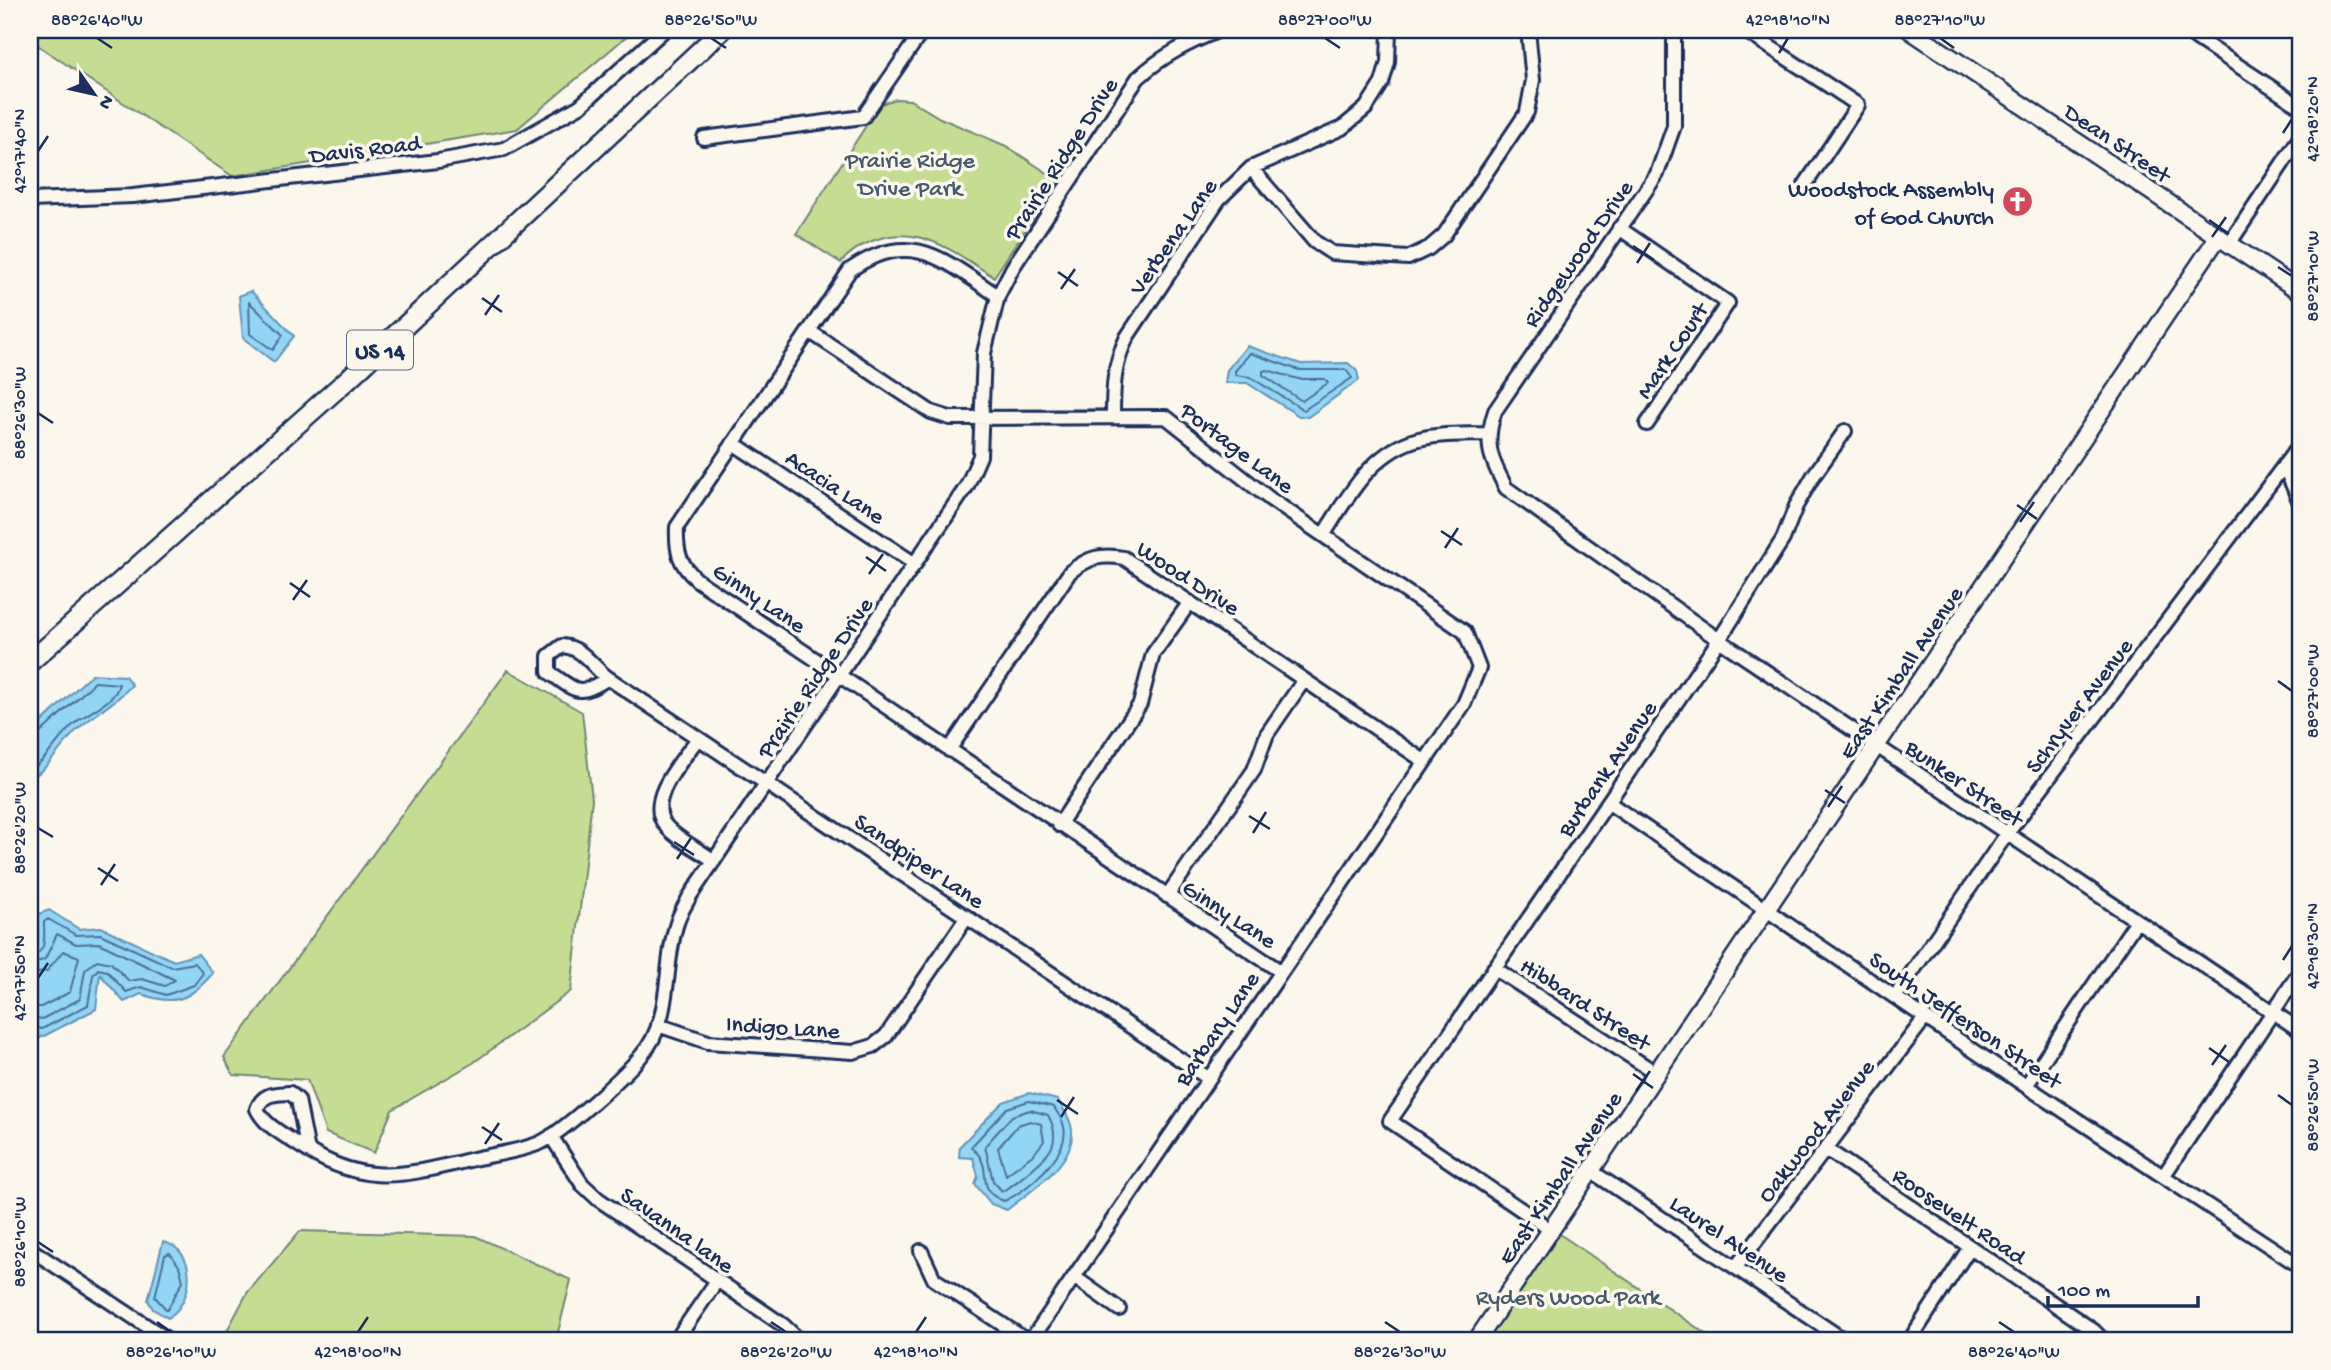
<svg xmlns="http://www.w3.org/2000/svg" width="2331" height="1370" font-family="'Gochi Hand',sans-serif">
<style>
.green{fill:#c5dd93;stroke:#708678;stroke-width:2}
.water{fill:#93d5f4;stroke:#6393b8;stroke-width:2}
.lines{fill:none;stroke-linecap:round;stroke-linejoin:round}
.shore{stroke:#4b719a;stroke-width:2}
.street-casing{stroke:#1b2f5e;stroke-width:18}
.secondary-casing{stroke:#1b2f5e;stroke-width:21}
.primary-casing{stroke:#1b2f5e;stroke-width:23}
.street{stroke:#fbf7ec;stroke-width:12}
.secondary{stroke:#fbf7ec;stroke-width:16}
.primary{stroke:#fbf7ec;stroke-width:18}
.ticks{fill:none;stroke:#1b2f5e;stroke-width:2.5}
.labels{text-anchor:middle;stroke-width:7;stroke-linejoin:round;paint-order:stroke}
.shield{fill:#fbf7ec;stroke:#5e6b89;stroke-width:2}
.shield-label{font-size:23px;font-weight:bold;fill:#1b2f5e}
.street-label{font-size:24px;fill:#1b2f5e;stroke:#fbf7ec}
.park-label{font-size:24px;fill:#465a6b;stroke:#fbf7ec}
.poi-label{font-size:24px;fill:#1b2f5e;stroke:#fbf7ec;text-anchor:end}
.neatline{fill:none;stroke:#1b2f5e;stroke-width:2.5}
.ticks-label{font-size:18px;text-anchor:middle;fill:#1b2f5e}
</style>
<rect width="100%" height="100%" fill="#fbf7ec"/>
<filter id="ink" filterUnits="userSpaceOnUse"><feTurbulence type="fractalNoise" baseFrequency=".0143" numOctaves="2"/><feDisplacementMap in="SourceGraphic" scale="14" xChannelSelector="R" yChannelSelector="G"/><feConvolveMatrix kernelMatrix="1 2 1 2 8 2 1 2 1" color-interpolation-filters="sRGB"/></filter>
<g filter="url(#ink)">
<path class="green" d="M30,30H634L517,129L232,176L30,40Z
M896,99L910,100L940,118L1006,146L1058,180L994,277C957,254 919,222 872,241C860,246 849,252 841,263L796,234L880,104Z
M508,670L582,712L592,799L571,991L473,1063L392,1110L374,1153L326,1133L307,1080L233,1075L224,1057Z
M300,1231L475,1236L571,1280L556,1340H222L247,1293Z
M1558,1233L1715,1340H1485Z"/>
<path class="water" d="M251,291L294,336L274,362L243,338L239,296Z
M1247,346L1301,364L1348,363L1357,371L1359,380L1308,417L1299,416L1247,383H1225L1227,370Z
M92,674L125,676L132,685C113,705 99,711 80,727C61,744 52,766 30,779V733Z
M49,910L79,929L101,927L174,961L198,954L213,973C189,1001 174,1006 141,994L124,1002L100,974L96,1009L40,1038L30,1031V951L38,942L36,915Z
M1029,1093L1058,1100C1062,1107 1069,1117 1071,1125C1080,1162 1031,1190 1007,1210L991,1204L975,1184L978,1176L973,1158L959,1157L960,1146L1003,1102Z
M163,1242C199,1250 194,1302 168,1318L153,1309L148,1300Z"/>
<g class="lines">
<path class="shore" d="M249,302L283,335L273,350L250,334Z
M1250,353L1299,370H1346L1352,378L1304,410L1250,377L1235,375V371Z
M1267,370L1298,379H1325L1328,383L1302,401L1263,375V371Z
M30,738L37,736L95,682L119,684C115,703 88,711 75,723C58,737 49,759 30,770
M30,956C48,953 44,936 44,922L48,919L76,935L100,934L172,967L195,963L203,973L194,985L166,995L141,987L126,992L107,971L98,969L93,975L88,1005L42,1029L30,1026
M30,965L45,959L57,934L76,944L99,943L175,980L165,986L142,979L129,981L111,963L97,960L85,970L80,999L42,1019L30,1017
M30,975L47,971L63,951L79,957L70,992L41,1007H30
M1029,1101L1054,1107C1057,1113 1063,1120 1064,1127C1070,1154 1026,1192 1004,1201C975,1191 992,1171 978,1154C976,1152 973,1150 971,1147L1007,1108Z
M1030,1110L1048,1115C1064,1145 1047,1156 1025,1175C1018,1181 1010,1188 1002,1191L993,1181L985,1146L1012,1116Z
M1030,1121L1041,1124L1044,1141L1034,1154L1006,1175L998,1148L1018,1125Z
M170,1253L179,1266L183,1281L167,1310L155,1297L165,1255Z"/>
<defs>
<path id="street" d="M1674,30V126L1657,174L1495,411C1484,444 1490,458 1506,488L1719,640L2301,1031
M1744,30L1858,105L1805,185
M2184,30L2301,107
M704,138L863,117L923,30
M1251,168L1315,242L1332,253L1408,258L1429,248L1444,235L1527,112L1533,80L1528,30
M30,200L133,196L438,161L504,149L580,106L664,30
M1619,228L1728,303L1647,424
M2229,244L2301,136
M998,296C945,261 911,227 850,270L677,527C676,552 679,564 697,580L1280,971
M809,331L931,412L950,418L1166,417L1270,499L1465,632L1479,668L1464,704L1031,1340
M1113,415C1113,386 1114,364 1127,337L1219,199L1251,168L1342,128L1366,108L1382,83L1388,62L1389,30
M733,443L915,564
M2284,465L2301,505
M1324,534C1347,498 1369,456 1412,441C1436,433 1463,435 1488,434
M608,678C578,698 576,691 549,672V656L562,646C583,647 592,667 608,678L1208,1078
M698,738C684,759 645,799 665,825C676,839 700,850 714,861
M949,750L1070,572C1089,557 1101,554 1124,558L1424,761
M1609,803L2026,1086L2301,1267
M1059,825L1140,704L1153,654L1190,602
M1167,896L1254,770L1267,734L1304,680
M1494,968L1656,1073
M1895,997L2006,835L2301,443
M658,1025L708,1042L853,1052L873,1046L886,1036L967,917
M2026,1086L2136,922
M551,1136L582,1184L598,1199L783,1325L799,1340
M1826,1149L2094,1331L2103,1340
M308,1151L298,1100L290,1093C274,1094 263,1093 257,1109C264,1124 278,1131 291,1140C364,1189 398,1177 478,1158C497,1154 521,1151 540,1143C563,1132 623,1077 641,1056C674,1019 662,964 678,920C681,911 686,904 690,896L967,486L980,456L984,353L998,296L1013,267L1138,78C1163,55 1188,43 1220,30
M1591,1171L1844,1340
M2164,1175L2301,970
M1541,1223L1390,1121L1719,640L1783,539L1796,506L1814,475L1845,431
M30,1249L168,1340
M921,1251L934,1279L1026,1340
M1736,1267L1925,1018
M1074,1277L1119,1309
M676,1340L716,1282
M1910,1340L1970,1247"/>
<path id="secondary" d="M1910,30L2301,292
M1477,1340L2218,237"/>
<path id="primary" d="M30,662L347,380L722,30"/>
</defs>
<use href="#street" class="street-casing"/>
<use href="#secondary" class="secondary-casing"/>
<use href="#primary" class="primary-casing"/>
<use href="#street" class="street"/>
<use href="#secondary" class="secondary"/>
<use href="#primary" class="primary"/>
</g>
</g>
<path class="ticks" d="M97,38L112,48M711,38L726,48M1325,38L1340,48M1940,38L1954,48M1779,53L1788,38M2283,133L2292,119M38,151L48,136M2209,220L2229,234M2212,237L2226,217M1633,246L1654,260M1637,263L1650,243M2278,267L2292,276M1058,272L1078,286M1061,289L1075,269M482,298L502,312M485,315L499,295M38,413L53,423M2017,505L2037,519M2020,522L2034,502M1441,531L1462,545M1445,548L1458,528M866,557L886,571M869,574L883,554M290,583L310,597M293,600L307,580M2278,681L2292,691M1825,790L1845,803M1828,807L1842,786M1249,816L1270,829M38,828L53,837M1253,833L1266,812M674,842L694,855M677,859L691,838M98,868L118,881M101,885L115,864M2283,960L2292,946M38,978L48,963M2209,1048L2229,1062M2212,1065L2226,1045M1633,1074L1653,1088M1636,1091L1650,1071M2278,1095L2292,1105M1057,1100L1078,1114M1061,1117L1074,1097M482,1127L502,1140M485,1144L499,1123M38,1242L53,1252M157,1322L171,1332M771,1322L786,1332M1385,1322L1400,1332M1999,1322L2014,1332M358,1332L368,1317M916,1332L926,1317"/>
<defs>
<symbol id="church-disc" viewBox="-11 -11 22 22"><circle r="9.5" fill="#d1495b" stroke="#fbf7ec"/><path d="M-1.2-6h2.4v3.5h3.3v2.4h-3.3V6h-2.4V-.1h-3.3v-2.4h3.3Z" fill="#fff"/></symbol>
</defs>
<g fill-rule="evenodd">
<use href="#church-disc" x="2000" y="184" width="35" height="35"/>
</g>
<g class="labels">
<rect class="shield" x="347" y="330.5" width="66" height="39" rx="5"/>
<g class="shield-label">
<text x="380" y="358">US 14</text>
</g>
<g class="street-label">
<text transform="translate(2118 142) rotate(34)" y="8">Dean Street</text>
<text transform="translate(365 148) rotate(-7)" y="8">Davis Road</text>
<text transform="translate(1060 158) rotate(-57)" y="8">Prairie Ridge Drive</text>
<text transform="translate(1172 236) rotate(-55)" y="8">Verbena Lane</text>
<text transform="translate(1577 253) rotate(-55)" y="8">Ridgewood Drive</text>
<text transform="translate(1671 350) rotate(-56)" y="8">Mark Court</text>
<text transform="translate(1238 447) rotate(37)" y="8">Portage Lane</text>
<text transform="translate(836 486) rotate(34)" y="8">Acacia Lane</text>
<text transform="translate(1189 577) rotate(33)" y="8">Wood Drive</text>
<text transform="translate(760 597) rotate(34)" y="8">Ginny Lane</text>
<text transform="translate(1900 672) rotate(-56)" y="8">East Kimball Avenue</text>
<text transform="translate(814 677) rotate(-56)" y="8">Prairie Ridge Drive</text>
<text transform="translate(2078 705) rotate(-53)" y="8">Schryver Avenue</text>
<text transform="translate(1606 768) rotate(-56)" y="8">Burbank Avenue</text>
<text transform="translate(1965 782) rotate(34)" y="8">Bunker Street</text>
<text transform="translate(920 860) rotate(34)" y="8">Sandpiper Lane</text>
<text transform="translate(1230 913) rotate(33)" y="8">Ginny Lane</text>
<text transform="translate(1586 1003) rotate(33)" y="8">Hibbard Street</text>
<text transform="translate(1966 1019) rotate(34)" y="8">South Jefferson Street</text>
<text transform="translate(783 1026) rotate(4)" y="8">Indigo Lane</text>
<text transform="translate(1216 1028) rotate(-56)" y="8">Barbary Lane</text>
<text transform="translate(1815 1130) rotate(-52)" y="8">Oakwood Avenue</text>
<text transform="translate(1559 1177) rotate(-56)" y="8">East Kimball Avenue</text>
<text transform="translate(1960 1215) rotate(34)" y="8">Roosevelt Road</text>
<text transform="translate(678 1229) rotate(35)" y="8">Savanna lane</text>
<text transform="translate(1730 1238) rotate(34)" y="8">Laurel Avenue</text>
</g>
<g class="park-label">
<text x="910" y="167">Prairie Ridge<tspan x="910" dy="28">Drive Park</tspan></text>
<text x="1568" y="1304">Ryders Wood Park</text>
</g>
<g class="poi-label">
<text x="1994" y="196">Woodstock Assembly<tspan x="1994" dy="28">of God Church</tspan></text>
</g>
</g>
<rect width="2331" height="1370" fill="none" stroke="#fbf7ec" stroke-width="77"/>
<g transform="translate(94 94) rotate(124)" stroke="#fbf7ec" stroke-width="5" paint-order="stroke">
<path d="M0-5L12 26L0 18L-12 26Z" fill="#1b2f5e"/>
<text y="-10" font-size="19" font-weight="bold" text-anchor="middle" fill="#1b2f5e">N</text>
</g>
<path d="M2048 1296v10h150v-10" fill="none" stroke="#1b2f5e" stroke-width="3.5"/>
<text x="2058" y="1296" font-size="21" fill="#1b2f5e" stroke="#fbf7ec" stroke-width="5" paint-order="stroke">100 m</text>
<rect x="38" y="38" width="2254" height="1294" class="neatline"/>
<g class="ticks-label">
<text x="97" y="25">88°26'40"W</text>
<text x="711" y="25">88°26'50"W</text>
<text x="1325" y="25">88°27'00"W</text>
<text x="1788" y="25">42°18'10"N</text>
<text x="1940" y="25">88°27'10"W</text>
<text transform="translate(2312 119) rotate(-90)" y="6">42°18'20"N</text>
<text transform="translate(19 151) rotate(-90)" y="6">42°17'40"N</text>
<text transform="translate(2312 276) rotate(-90)" y="6">88°27'10"W</text>
<text transform="translate(19 413) rotate(-90)" y="6">88°26'30"W</text>
<text transform="translate(2312 691) rotate(-90)" y="6">88°27'00"W</text>
<text transform="translate(19 828) rotate(-90)" y="6">88°26'20"W</text>
<text transform="translate(2312 946) rotate(-90)" y="6">42°18'30"N</text>
<text transform="translate(19 978) rotate(-90)" y="6">42°17'50"N</text>
<text transform="translate(2312 1105) rotate(-90)" y="6">88°26'50"W</text>
<text transform="translate(19 1242) rotate(-90)" y="6">88°26'10"W</text>
<text x="171" y="1357">88°26'10"W</text>
<text x="358" y="1357">42°18'00"N</text>
<text x="786" y="1357">88°26'20"W</text>
<text x="916" y="1357">42°18'10"N</text>
<text x="1400" y="1357">88°26'30"W</text>
<text x="2014" y="1357">88°26'40"W</text>
</g>
</svg>
